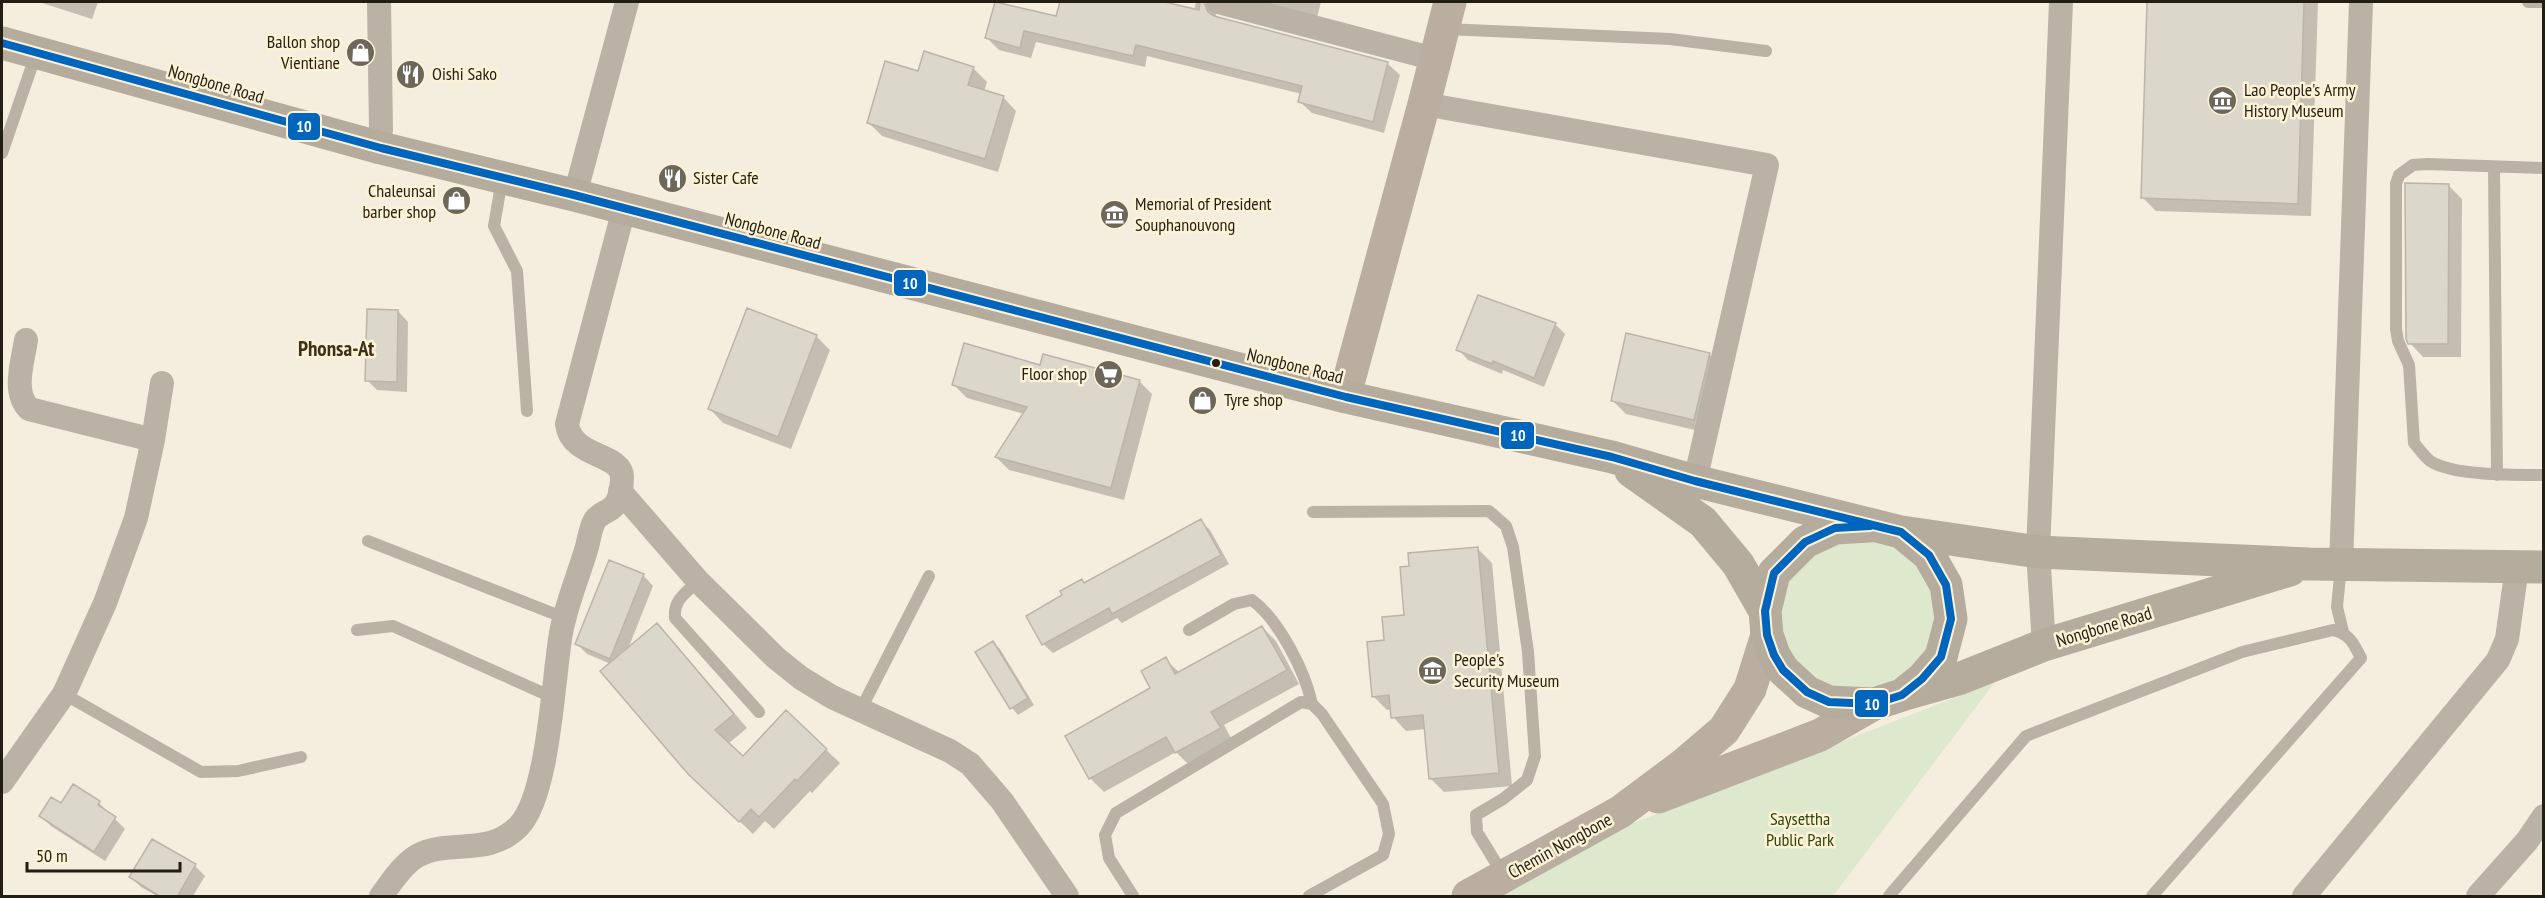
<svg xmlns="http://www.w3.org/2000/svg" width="2545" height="898" font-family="'PT Sans Narrow',sans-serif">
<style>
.green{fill:#dee8cc}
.shadow{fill:#0003}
.building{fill:#dcd7cb;stroke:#bab5a9;stroke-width:1.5}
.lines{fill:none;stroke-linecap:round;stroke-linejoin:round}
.lane{stroke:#bbb1a5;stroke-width:12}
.street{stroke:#bbb1a5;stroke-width:24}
.secondary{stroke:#baaea1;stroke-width:33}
.highway{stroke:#b6ac9e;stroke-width:33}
.bus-1-casing{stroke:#fef2d6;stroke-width:12}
.bus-1{stroke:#0065bd;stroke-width:8}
.bus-dot{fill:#221e13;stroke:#fef2d6;stroke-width:2}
.labels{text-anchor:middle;stroke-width:5;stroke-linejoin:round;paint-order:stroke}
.poi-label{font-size:18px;fill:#221e13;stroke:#fef2d6;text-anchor:start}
.street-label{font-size:18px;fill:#221e13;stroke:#fef2d6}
.park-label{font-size:18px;fill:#2b480d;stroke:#fef2d6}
.quarter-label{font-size:21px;font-weight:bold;fill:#3c321b;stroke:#fef2d6}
.line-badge{stroke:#fef2d6;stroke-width:2}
.badge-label{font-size:16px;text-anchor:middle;font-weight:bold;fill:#fff}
</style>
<rect width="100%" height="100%" fill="#f5eedf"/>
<path class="green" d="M1867,532L1925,560L1945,619L1905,686L1826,696L1772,636L1778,579L1798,557Z
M1995,682L1833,896H1489L1592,839Z"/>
<path class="shadow" d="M39,2H98L92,19Z
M997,2L1057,18L1061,2H1160L1194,10L1196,2H1226L1215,12L1217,18L1388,64L1400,75L1384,133L1312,113L1300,102L1302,94L1147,56L1145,67L1036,42L1031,58L999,50L987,38Z
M1242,2H1321L1316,21Z
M2149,2H2318L2311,216L2156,211L2142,197Z
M973,68L987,82L984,91L1003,97L1016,111L998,172L882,136L868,122L919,73Z
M2407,185L2449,186L2462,199L2461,357H2423L2410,343L2406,328Z
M398,311L408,322L407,392L377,390L367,380Z
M1555,324L1565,334L1544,387L1503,370L1502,374L1468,360L1458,349Z
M816,336L830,350L791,449L723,423L710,409Z
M1709,354L1722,368L1708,433L1626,414L1612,400Z
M1041,366L1139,381L1152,394L1124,500L1009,470L996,457L1024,414L967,398L954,385Z
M1201,521L1210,530L1229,564L1122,623L1117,618L1053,653L1043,644L1064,596Z
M1478,549L1492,563L1512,786L1444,792L1430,778L1426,729L1406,731L1393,717L1392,709L1387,710L1373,696L1386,642L1406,616Z
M643,575L653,586L628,649L670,638L747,728L728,744L743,758L786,712L840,763L812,793L810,791L774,829L765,821L753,834L703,787L611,664L587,654L577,644Z
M1262,627L1276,641L1299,684L1224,725L1233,742L1190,766L1176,752L1104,792L1090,778L1152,688L1165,659L1180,673Z
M993,643L1000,649L1034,705L1018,715L1012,708L978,652Z
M74,786L99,803L125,829L105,861L51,826L41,816L61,805Z
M195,866L205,876L193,896H157L141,887L131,877Z"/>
<path class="building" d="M995,2L1056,16L1060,2H1165L1199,10L1200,2H1204L1208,12L1214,16L1388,62L1373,122L1298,102L1302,86L1136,45L1133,56L1024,31L1020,48L985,38Z
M2147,2H2304L2298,204L2141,198Z
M924,51L974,67L968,85L1004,96L985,159L867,123L885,61L918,71Z
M2405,183L2449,184L2448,344H2408L2406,339Z
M1478,295L1556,323L1534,378L1493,361L1492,364L1456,350Z
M747,308L817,335L778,437L708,409Z
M367,309L398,310L397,382L365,381Z
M1626,333L1710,353L1694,420L1611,401Z
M964,343L1040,365L1043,354L1140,380L1111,488L995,457L1027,407L952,385Z
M1201,519L1221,555L1112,614L1109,608L1042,645L1026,616L1062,595L1060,591L1082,579L1084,583Z
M1478,547L1499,773L1429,779L1423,715L1391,718L1389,695L1372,697L1367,642L1384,640L1382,617L1404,615L1400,567L1409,566L1408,553Z
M609,560L644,574L610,659L575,644Z
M657,623L734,714L715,730L743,756L786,710L827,749L797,781L795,779L759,817L751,809L739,822L688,774L600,671Z
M1262,626L1287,670L1211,712L1221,728L1175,753L1166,737L1089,779L1065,736L1150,688L1141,671L1166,657L1175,674Z
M993,641L1028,698L1010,709L975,652Z
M73,784L100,801L98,805L116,817L94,852L39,816L51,797L61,803Z
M152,839L196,864L177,897H161L129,877Z"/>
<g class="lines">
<path class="lane" d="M2528,2H2544
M1445,29L1670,39L1766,51
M2,153L36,54
M2494,167L2497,475
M2544,168L2427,164L2413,165L2399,175L2396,184V329L2398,341L2409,365L2414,443C2419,449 2424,456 2430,461C2453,476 2515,475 2544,475
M502,179L494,226L517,271L527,411
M1313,512L1489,511L1506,526L1513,547L1528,652L1535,756L1527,780L1503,799L1476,815L1477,832L1504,876
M368,541L565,618
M2341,566L2337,607L2343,632
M698,581C686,593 673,600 675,618L759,712
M357,630L393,626L552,697
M1189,630L1234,604L1252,600C1279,620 1305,671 1312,704
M64,694L201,772L238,771L301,757
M860,711L929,576
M1133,896L1109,858L1105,835L1116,813L1301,702L1312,704L1322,714L1383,804L1389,834L1383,855L1309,896
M1889,896L2026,736L2242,652L2333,630C2349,633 2354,644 2361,658L2152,896"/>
<path class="street" d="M379,2L381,130
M1218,2L1435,59
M1424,104L1767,165L1695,481
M579,180L627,2
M26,340C23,361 12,392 29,409L153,440
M620,491L698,581L776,658L801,678L832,697L950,751L970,764L1002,801L1067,896
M2341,565L2361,2
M2044,645L2038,552L2061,2
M2,782L64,694L105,603L136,518L153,440L162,383
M381,896C391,883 402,865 417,856C449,838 488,858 519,826C549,794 553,679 561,633C566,605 578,577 586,550C589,541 590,528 595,520C600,513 608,512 613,507C620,501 622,486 622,477C622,453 571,458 567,424L624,209
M2304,896L2498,660L2507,639L2517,567
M2478,896L2527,841L2544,816"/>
<path class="secondary" d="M1349,380L1424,104L1450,2
M1658,797L1820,735L1874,704
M1468,896L1620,812L1683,765L1724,730L1750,689L1767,635"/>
<path class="highway" d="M2,43L381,148L574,195L1346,397L1612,457L1695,481L1901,532L1929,555L1946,585L1951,619L1941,657L1922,679L1902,695L1874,704L1829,702L1807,692L1783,670L1774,655L1767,635L1765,611L1774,573L1805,542L1835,528L1870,526
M1631,471L1703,522L1738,564L1765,611
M1902,532L2038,552L2309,564L2544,567
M1908,693L1961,678L2044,645L2290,570"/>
<defs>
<path id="bus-1" d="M2,43L381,148L574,195L1346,397L1612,457L1695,481L1901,532L1929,555L1946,585L1951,619L1941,657L1922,679L1902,695L1874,704L1829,702L1807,692L1783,670L1774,655L1767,635L1765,611L1774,573L1805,542L1835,528L1870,526"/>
</defs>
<use href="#bus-1" class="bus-1-casing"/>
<use href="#bus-1" class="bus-1"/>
</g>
<defs>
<symbol id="shop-disc" viewBox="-11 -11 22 22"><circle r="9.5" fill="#6c675a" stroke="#fef2d6"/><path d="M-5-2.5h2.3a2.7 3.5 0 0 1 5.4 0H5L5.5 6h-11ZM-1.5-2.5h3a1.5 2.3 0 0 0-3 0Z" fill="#fff"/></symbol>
<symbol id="restaurant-disc" viewBox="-11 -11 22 22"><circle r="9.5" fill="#6c675a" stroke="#fef2d6"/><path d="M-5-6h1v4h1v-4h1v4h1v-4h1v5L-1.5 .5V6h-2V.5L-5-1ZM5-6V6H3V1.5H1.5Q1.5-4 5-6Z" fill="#fff"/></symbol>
<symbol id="museum-disc" viewBox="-11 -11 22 22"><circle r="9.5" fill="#6c675a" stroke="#fef2d6"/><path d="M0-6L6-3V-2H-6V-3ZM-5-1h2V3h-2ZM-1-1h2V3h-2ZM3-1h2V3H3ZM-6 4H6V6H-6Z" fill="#fff"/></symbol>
<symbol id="supermarket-disc" viewBox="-11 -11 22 22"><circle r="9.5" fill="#6c675a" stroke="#fef2d6"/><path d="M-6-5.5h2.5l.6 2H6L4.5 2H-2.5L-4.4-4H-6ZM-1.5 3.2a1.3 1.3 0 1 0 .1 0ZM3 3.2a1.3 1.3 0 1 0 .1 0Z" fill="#fff"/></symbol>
</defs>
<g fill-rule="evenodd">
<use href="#shop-disc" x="344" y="36" width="33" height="33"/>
<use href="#restaurant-disc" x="394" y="58" width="33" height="33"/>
<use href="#museum-disc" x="2206" y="84" width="33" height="33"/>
<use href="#restaurant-disc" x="656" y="162" width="33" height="33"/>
<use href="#shop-disc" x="440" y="184" width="33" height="33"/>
<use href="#museum-disc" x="1098" y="198" width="33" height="33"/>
<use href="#supermarket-disc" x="1092" y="358" width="33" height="33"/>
<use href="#shop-disc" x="1186" y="384" width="33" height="33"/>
<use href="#museum-disc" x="1416" y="654" width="33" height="33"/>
</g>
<circle class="bus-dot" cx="1216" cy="363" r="5"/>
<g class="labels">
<g class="poi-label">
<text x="340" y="48" text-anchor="end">Ballon shop<tspan x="340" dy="21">Vientiane</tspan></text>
<text x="432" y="80">Oishi Sako</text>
<text x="2244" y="96">Lao People's Army<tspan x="2244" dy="21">History Museum</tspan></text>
<text x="693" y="184">Sister Cafe</text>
<text x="436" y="197" text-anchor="end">Chaleunsai<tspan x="436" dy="21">barber shop</tspan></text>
<text x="1135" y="210">Memorial of President<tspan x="1135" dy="21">Souphanouvong</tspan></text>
<text x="1087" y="380" text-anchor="end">Floor shop</text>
<text x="1224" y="406">Tyre shop</text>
<text x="1454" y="666">People's<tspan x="1454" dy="21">Security Museum</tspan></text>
</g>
<g class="street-label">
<text transform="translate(216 84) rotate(16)" y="6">Nongbone Road</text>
<text transform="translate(773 231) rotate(15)" y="6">Nongbone Road</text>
<text transform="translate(1295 366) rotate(14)" y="6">Nongbone Road</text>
<text transform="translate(2104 627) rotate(-17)" y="6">Nongbone Road</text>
<text transform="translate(1560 846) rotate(-29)" y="6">Chemin Nongbone</text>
</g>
<g class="park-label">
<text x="1800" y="825">Saysettha<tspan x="1800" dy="21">Public Park</tspan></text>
</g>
<g class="quarter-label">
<text x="336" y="356">Phonsa-At</text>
</g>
</g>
<g class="line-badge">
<rect x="287" y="112" width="34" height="29" rx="6" fill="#0065bd"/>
<rect x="893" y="269" width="34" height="28" rx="6" fill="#0065bd"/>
<rect x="1500" y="421" width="35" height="29" rx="6" fill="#0065bd"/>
<rect x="1854" y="689" width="35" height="29" rx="6" fill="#0065bd"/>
</g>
<g class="badge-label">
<text x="304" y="132">10</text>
<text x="910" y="289">10</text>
<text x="1518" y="441">10</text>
<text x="1872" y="710">10</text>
</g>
<rect width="2545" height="898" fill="none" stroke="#221e13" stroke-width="6"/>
<path d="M27 862v9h153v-9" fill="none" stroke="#221e13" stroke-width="3"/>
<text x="36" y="862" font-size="18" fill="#221e13" stroke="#fef2d6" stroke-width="4.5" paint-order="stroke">50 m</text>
</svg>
